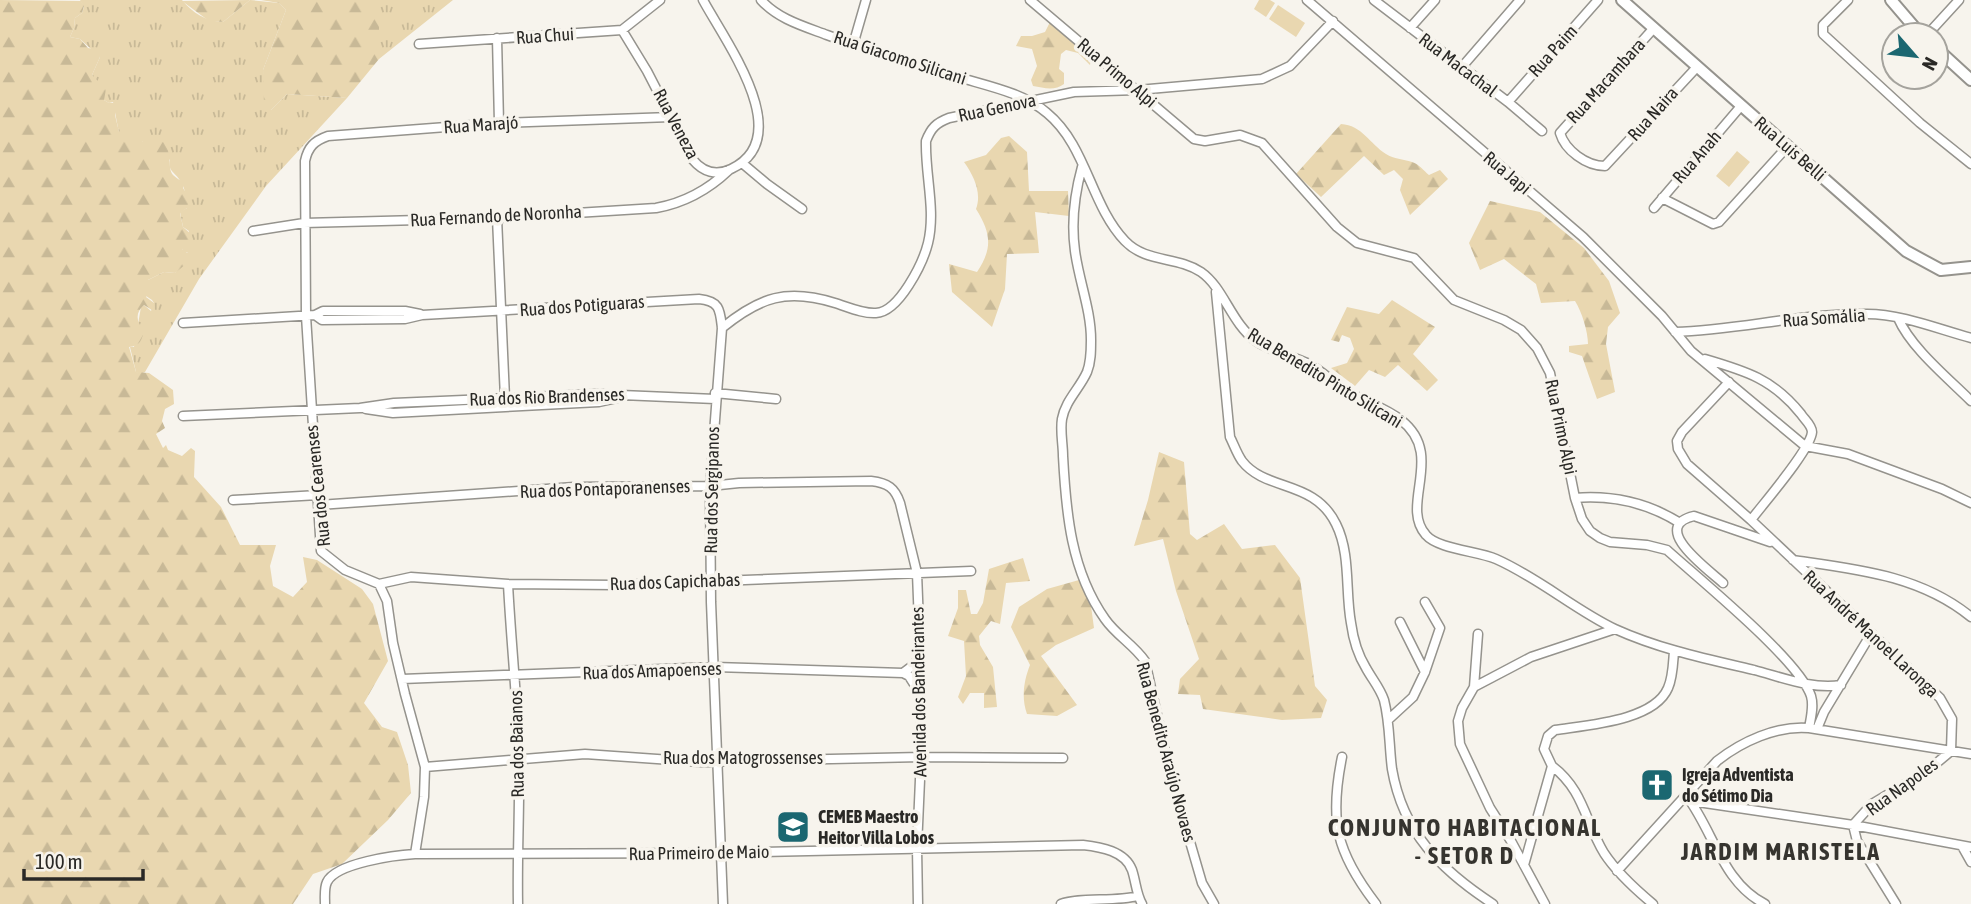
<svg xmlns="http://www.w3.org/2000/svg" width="1971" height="904" font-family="'Asap Condensed',sans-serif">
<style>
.grass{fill:url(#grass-tufts)}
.forest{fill:url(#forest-firs)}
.pitch{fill:#e9d7b0}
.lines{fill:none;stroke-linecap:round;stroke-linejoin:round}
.street-casing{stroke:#95938d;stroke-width:11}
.secondary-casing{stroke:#95938d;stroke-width:14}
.street{stroke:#fff;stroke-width:8}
.secondary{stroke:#fff;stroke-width:10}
.labels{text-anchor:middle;stroke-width:7;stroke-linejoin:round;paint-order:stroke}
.street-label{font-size:18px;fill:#2a2926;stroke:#f7f4ed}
.poi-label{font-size:18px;font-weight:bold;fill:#2a2926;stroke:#f7f4ed;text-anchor:start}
.district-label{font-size:24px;font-weight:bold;letter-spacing:2px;fill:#36342f;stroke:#f7f4ed}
</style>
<defs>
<pattern id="grass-tufts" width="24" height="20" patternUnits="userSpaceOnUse" patternTransform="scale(1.75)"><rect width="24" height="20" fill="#e9d7b0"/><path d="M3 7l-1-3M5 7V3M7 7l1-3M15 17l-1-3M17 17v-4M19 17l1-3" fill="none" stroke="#c8b997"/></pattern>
<pattern id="forest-firs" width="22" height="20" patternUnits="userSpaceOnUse" patternTransform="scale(1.75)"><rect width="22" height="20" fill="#e9d7b0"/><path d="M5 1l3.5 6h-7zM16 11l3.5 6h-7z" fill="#c8b997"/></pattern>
</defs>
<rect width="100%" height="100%" fill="#f7f4ed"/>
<path class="grass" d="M80,0H182C193,13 205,21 223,22L250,0L279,3L286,10L263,70L271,110L287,94L347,98L266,186L199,279L145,372L140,374L136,372L130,347H134L141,307L144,305L151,311L154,303L152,300L146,296L148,280L164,272L175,273L190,253L183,252L182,248L186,246L189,231L183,227L180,212L187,208C187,198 185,187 179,179C173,171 168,171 170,160L151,142H143L119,133L113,102L109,103L104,100V94L92,75L100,57L80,39L70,37L74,28L75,18L82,13L84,7Z
M379,0H453L379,59Z"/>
<path class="forest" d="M0,0L81,1L84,6L82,13L75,18L74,28L70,37L80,39L88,48L99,50L100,57L92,75L106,89L104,100L109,103H115V115L119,132L134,133L143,142H164C173,155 167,168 173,175C176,178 180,180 183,182V188L190,199L187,208L180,213L183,227L192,235L189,246L182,249L187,253L193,249L195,254L187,258L186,264L175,273L164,272L148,280L149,292L146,297L154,303L155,312L144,305C135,312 136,323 144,330C142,340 140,346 129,347L136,372L149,373L173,390L174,404L165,409L162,421L165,428L156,434L163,448L166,445L168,450L182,456L191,448L195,451L194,477L221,507L240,545H276L270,566L273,586L293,597L307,582L303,557L317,560L362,589L373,604L388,661L364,703L382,727L397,732L408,765L411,793L388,820L342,864L313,874L293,904H0Z
M250,0L223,22L209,21L182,1Z
M261,0H379V59L347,98L287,94L271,110L264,106L263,70L286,10L279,3Z
M1050,22L1092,53L1090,65L1078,53L1066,50L1061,54L1059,69L1064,73V84C1055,91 1044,88 1033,86L1031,80L1037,66L1032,49L1016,46L1021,36H1032L1045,32Z
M1341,124C1362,125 1370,144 1386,154C1394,159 1403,159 1412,162C1419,164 1424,171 1429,175L1440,170L1448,179L1410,215L1400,190L1403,179L1394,170L1384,175L1364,156L1321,197L1296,174Z
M1009,136L1027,152L1029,191H1068L1069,216L1035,212L1039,253L1007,254L1005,289L992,327L952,292L949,264L977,272C993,248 991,233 976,209C982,193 974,176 964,162L986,155L1001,138Z
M1490,201L1540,212L1584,248L1609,281L1620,313L1608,327L1606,344L1615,392L1597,399L1582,356L1569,352V346L1588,344C1588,332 1582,312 1575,301L1541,303L1536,284L1504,259L1480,270L1469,243Z
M1392,300L1435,327L1413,354L1438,380L1427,391L1398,365L1385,377L1369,370L1355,386L1331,368L1347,363L1354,349L1350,338L1342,335L1339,342L1331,340L1347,307L1379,314Z
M1159,452L1184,462L1190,534L1197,540L1224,524L1242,549L1275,545L1300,578L1315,686L1327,700L1321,718L1282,720L1203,709L1200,695L1178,694L1180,679L1199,659L1176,591L1163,539L1134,546L1148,500Z
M1023,558L1030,581L1006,583L1000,624L991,621L979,636L980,645L993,667L997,707L984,708V693H970L963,704L958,697L966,676L964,641L948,636L958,608V590H966L971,614H977L983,603L989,569Z
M1079,580L1091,606L1094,628L1056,645L1041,656L1077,705L1057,716L1027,714C1021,698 1024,680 1030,665L1011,627L1019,607L1047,589Z"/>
<path class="pitch" d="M1259,0H1270L1275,3L1266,17L1254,9Z
M1278,5L1305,23L1296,37L1269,19Z
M1737,151L1750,162L1729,187L1716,176Z"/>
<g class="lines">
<defs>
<path id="street" d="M761,0C778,19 803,26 827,35C870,51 914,63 958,77C988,86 1024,93 1047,113C1087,146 1090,204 1125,241C1146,263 1177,256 1201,272C1224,288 1231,323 1256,341C1272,352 1290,355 1307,363C1323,371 1336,386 1352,394C1368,403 1386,408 1401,420C1446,455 1399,505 1426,535C1438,549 1477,551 1496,559C1539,578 1575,610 1615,629C1659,649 1707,659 1754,670C1781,677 1813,690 1841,685
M1030,0L1194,139L1205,141L1240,135L1262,143L1337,227L1357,243L1414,258L1454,300L1504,320L1521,330L1537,348L1550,373L1575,498L1582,519L1590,531L1600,538L1610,542L1647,545L1667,550C1699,579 1799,660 1811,696C1814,706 1811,717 1809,728
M1307,0L1583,237L1662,316L1691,351L1805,446
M1374,0L1508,102L1542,131
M1848,0L1823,25V34L1920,123L1971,164
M1410,28L1435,0
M1653,29L1560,133C1565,150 1586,166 1605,166L1697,67
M622,30L647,71L693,160C703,172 716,176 731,169C798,138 725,41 703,0
M1927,35L1959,0
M497,38L499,123
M419,44L622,30L660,0
M853,45L866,0
M1461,68L1520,0
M1508,102L1598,0
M671,117L499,123L328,136C314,141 308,147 305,161L306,316L321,551L345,570L379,584L411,577L508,584L616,585L971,571
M742,163L767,184L802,209
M1082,167C1074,196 1071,222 1075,251C1079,281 1091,310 1091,340C1091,351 1091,362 1087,372C1080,388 1065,401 1062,419C1060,431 1063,444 1063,456C1066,513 1071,571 1105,619C1116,635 1134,645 1145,661L1170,773L1202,883L1214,904
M1662,198L1713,224L1719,222L1787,147
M1654,208L1741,106
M497,218L505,398
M253,231L304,223L497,218L656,208C684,203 708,190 729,170
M1216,292L1230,437C1234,445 1237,454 1242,461C1266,492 1314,479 1336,524C1351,554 1345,591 1351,623C1353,638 1358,655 1366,668C1372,679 1380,688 1384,700C1390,723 1389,746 1392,769C1403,833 1441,870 1493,904
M315,315L322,320L405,319L422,315L699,299C720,301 720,310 722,328L710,486L711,602L723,904
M1898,318C1911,348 1948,378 1971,401
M183,323L315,315L323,311H405L420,314
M722,328C760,297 787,288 835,303C848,307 863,314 876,313C899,312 923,263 928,243C936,210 925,175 926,141C931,128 936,123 949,118L1074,92L1138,90L1262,79L1290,66L1333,21
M1675,332C1739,330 1802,313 1867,314C1901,314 1938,329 1971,338
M1705,359C1746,371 1773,379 1801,414C1804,419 1812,425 1812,432C1811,449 1763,504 1751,520
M1729,382L1682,432L1677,441L1678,449L1687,464L1751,520L1940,698L1952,719L1951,751L1927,771L1872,804L1853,825
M715,393L776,399
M366,409L393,413L599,402L622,397
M183,416L360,408L394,403L598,394L715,399
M1805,446L1848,454L1942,489L1971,503
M1575,498C1612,495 1648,503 1680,523
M233,500L318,495
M319,505L574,487L710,486L739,483L871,481C888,483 895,488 900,503L917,573L921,675V757L917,848L918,904
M1793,560C1855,569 1920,575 1971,617
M1723,583C1709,570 1648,527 1694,516L1770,542
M379,584L387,601L393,643L405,694L425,767L424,797L415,854
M508,584C511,641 517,697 519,754C520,804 517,854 518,904
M1400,622L1425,672
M1478,634L1474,687L1462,708L1458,721L1460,744L1490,808L1511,841L1545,904
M919,657L915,664L903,673L909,676L921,695
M402,679L715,667L903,673
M1474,687L1531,657L1615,629
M1388,720L1413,697L1425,672L1440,628L1425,602
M1817,729L1824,712L1871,634
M1342,757C1329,821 1336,852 1376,904
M1552,766C1584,790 1585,822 1604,853C1617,873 1635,889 1653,904
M425,767L585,754L700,762L921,757L1063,758
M1688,798C1714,833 1723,883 1765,904
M1691,801L1853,825L1971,847
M1853,825L1857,841L1896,904
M1962,846L1971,862
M1524,865L1552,766L1544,749L1548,736L1555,730C1587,725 1654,721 1668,688C1673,677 1673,663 1674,651
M1617,871L1717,761C1741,742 1777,725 1809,728L1971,754
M325,904C325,897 324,888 327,882C336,863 396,855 415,854L722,853L1083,845C1101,847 1125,851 1132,870C1136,882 1136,893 1142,904
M1061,904C1079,897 1115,902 1138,896"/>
<path id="secondary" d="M1622,0L1906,251L1941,270L1971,267
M1891,0L1921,35
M1936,48L1971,80"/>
</defs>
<use href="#street" class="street-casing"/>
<use href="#secondary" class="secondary-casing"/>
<use href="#street" class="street"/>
<use href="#secondary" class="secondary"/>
</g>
<defs>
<symbol id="church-square" viewBox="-11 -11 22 22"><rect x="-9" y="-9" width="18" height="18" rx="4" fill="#1b6771" stroke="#f7f4ed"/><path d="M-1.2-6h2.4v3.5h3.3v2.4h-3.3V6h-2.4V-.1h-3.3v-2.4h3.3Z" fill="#fff"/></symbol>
<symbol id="school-square" viewBox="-11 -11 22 22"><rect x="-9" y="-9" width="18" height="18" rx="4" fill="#1b6771" stroke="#f7f4ed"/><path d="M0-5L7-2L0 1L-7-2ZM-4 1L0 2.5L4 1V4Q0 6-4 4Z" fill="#fff"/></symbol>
</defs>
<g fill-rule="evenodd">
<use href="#church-square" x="1638" y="766" width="38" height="38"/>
<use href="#school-square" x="774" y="808" width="38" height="38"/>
</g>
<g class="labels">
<g class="street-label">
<text transform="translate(545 36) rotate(-4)" y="6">Rua Chui</text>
<text transform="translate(1553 51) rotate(-48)" y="6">Rua Paim</text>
<text transform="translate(900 58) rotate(18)" y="6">Rua Giacomo Silicani</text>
<text transform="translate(1458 65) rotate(37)" y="6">Rua Macachal</text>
<text transform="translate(1117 73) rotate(40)" y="6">Rua Primo Alpi</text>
<text transform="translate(1606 81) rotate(-48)" y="6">Rua Macambara</text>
<text transform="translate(997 108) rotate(-12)" y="6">Rua Genova</text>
<text transform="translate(1653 114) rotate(-48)" y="6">Rua Naira</text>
<text transform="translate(676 124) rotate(62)" y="6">Rua Veneza</text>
<text transform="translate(481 125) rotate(-4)" y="6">Rua Marajó</text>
<text transform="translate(1790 149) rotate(41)" y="6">Rua Luis Belli</text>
<text transform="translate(1697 157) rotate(-49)" y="6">Rua Anah</text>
<text transform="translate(1507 173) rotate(40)" y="6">Rua Japi</text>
<text transform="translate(496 216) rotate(-3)" y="6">Rua Fernando de Noronha</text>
<text transform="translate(582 306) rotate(-4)" y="6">Rua dos Potiguaras</text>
<text transform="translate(1824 318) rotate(-4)" y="6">Rua Somália</text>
<text transform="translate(1325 378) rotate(31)" y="6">Rua Benedito Pinto Silicani</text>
<text transform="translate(547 397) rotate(-2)" y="6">Rua dos Rio Brandenses</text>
<text transform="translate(1561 427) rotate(78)" y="6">Rua Primo Alpi</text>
<text transform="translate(318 486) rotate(-96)" y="6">Rua dos Cearenses</text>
<text transform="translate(605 489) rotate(-2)" y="6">Rua dos Pontaporanenses</text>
<text transform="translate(712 490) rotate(-89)" y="6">Rua dos Sergipanos</text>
<text transform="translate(675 582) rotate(-2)" y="6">Rua dos Capichabas</text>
<text transform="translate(1871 634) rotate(43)" y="6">Rua André Manoel Laronga</text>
<text transform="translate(652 671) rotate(-2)" y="6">Rua dos Amapoenses</text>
<text transform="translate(919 692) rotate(-91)" y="6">Avenida dos Bandeirantes</text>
<text transform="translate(517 744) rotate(-91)" y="6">Rua dos Baianos</text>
<text transform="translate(1166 752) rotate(75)" y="6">Rua Benedito Araújo Novaes</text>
<text x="743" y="764">Rua dos Matogrossenses</text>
<text transform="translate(1902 787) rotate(-36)" y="6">Rua Napoles</text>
<text transform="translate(699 853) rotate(-1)" y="6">Rua Primeiro de Maio</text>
</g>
<g class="poi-label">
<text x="1682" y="781">Igreja Adventista<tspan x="1682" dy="21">do Sétimo Dia</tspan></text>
<text x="818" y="823">CEMEB Maestro<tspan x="818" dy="21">Heitor Villa Lobos</tspan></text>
</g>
<g class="district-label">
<text x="1465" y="836">CONJUNTO HABITACIONAL<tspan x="1465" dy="28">- SETOR D</tspan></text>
<text x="1781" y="860">JARDIM MARISTELA</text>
</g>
</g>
<g transform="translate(1915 56) rotate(118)"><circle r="33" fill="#f7f4ed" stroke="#a5a39d" stroke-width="2"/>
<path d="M0-5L12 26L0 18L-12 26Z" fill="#1b6771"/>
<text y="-10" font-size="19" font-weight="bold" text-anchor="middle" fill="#2a2926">N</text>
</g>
<path d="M24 869v10h119v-10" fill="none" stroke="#2a2926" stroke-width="3.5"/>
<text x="35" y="869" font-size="21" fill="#2a2926" stroke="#f7f4ed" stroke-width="5" paint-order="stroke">100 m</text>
</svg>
